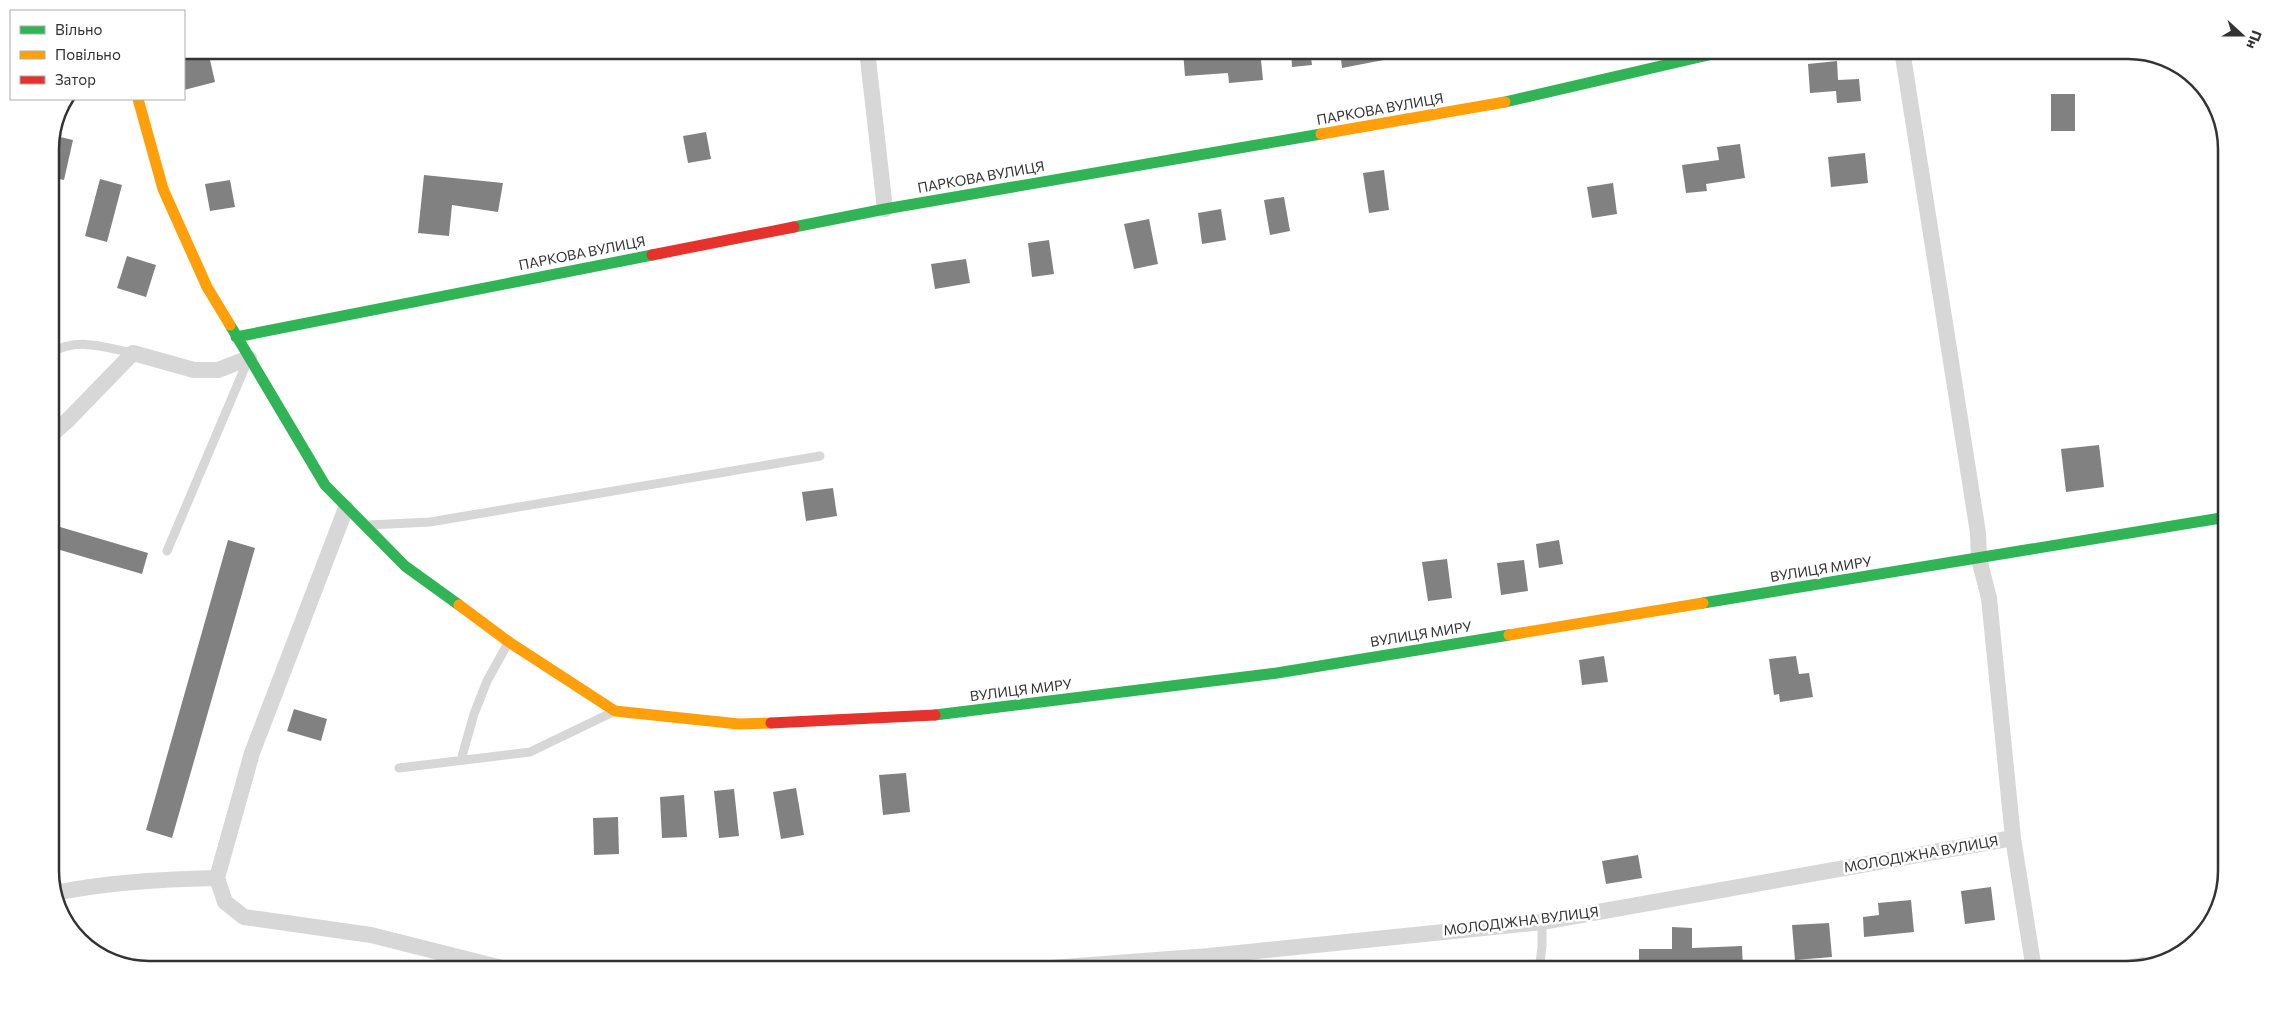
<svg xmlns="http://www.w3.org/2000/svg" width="2277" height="1020" font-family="Commissioner,sans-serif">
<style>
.building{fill:#818181}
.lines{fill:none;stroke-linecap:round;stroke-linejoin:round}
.lane{stroke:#d7d7d7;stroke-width:9}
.street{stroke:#d7d7d7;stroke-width:16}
.fast{stroke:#30b455;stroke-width:11}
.slow{stroke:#ff9f0a;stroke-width:11}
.jam{stroke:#e5322d;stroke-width:11}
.labels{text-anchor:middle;stroke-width:5;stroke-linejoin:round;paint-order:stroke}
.street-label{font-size:14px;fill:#333;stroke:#fff}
.rim{fill:none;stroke:#333;stroke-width:2.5}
</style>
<rect width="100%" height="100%" fill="#fff"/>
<path class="building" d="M1208,50V52L1260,50L1263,80L1229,83L1228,73L1185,76L1183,51Z
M1291,50H1310L1312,65L1292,67Z
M1340,50H1393L1394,58L1342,68Z
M208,51L215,82L184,90V57Z
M1837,61L1838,80L1859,79L1861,101L1837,103L1836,91L1810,93L1808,64Z
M2051,94H2075V131H2051Z
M706,132L711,159L688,163L683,136Z
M52,135L73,140L64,180L50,177V143Z
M1740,144L1745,178L1706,184L1707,191L1686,193L1682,165L1719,160L1717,147Z
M1865,153L1868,183L1831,187L1828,157Z
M1384,170L1389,210L1369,213L1363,173Z
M424,175L503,183L498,212L452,205L449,236L418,233Z
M100,179L122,185L107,242L85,236Z
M230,180L235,207L210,211L205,184Z
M1613,183L1617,214L1592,218L1587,187Z
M1284,197L1290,231L1270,235L1264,200Z
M1221,209L1226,240L1202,244L1198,213Z
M1149,219L1158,264L1134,269L1124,224Z
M1049,240L1054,274L1032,277L1028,243Z
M127,256L156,265L146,297L117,288Z
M966,259L970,283L935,289L931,264Z
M2099,445L2104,487L2066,492L2061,449Z
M833,488L837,516L806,521L802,492Z
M50,524L148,553L142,574L50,547Z
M228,540L255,548L172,838L146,830Z
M1559,540L1563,564L1539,568L1536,544Z
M1447,559L1452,598L1428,601L1422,562Z
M1524,560L1528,591L1501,595L1497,563Z
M1604,656L1608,682L1582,685L1579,660Z
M1796,656L1799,674L1809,673L1813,697L1780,702L1779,694L1774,695L1769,659Z
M294,709L327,719L321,741L287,731Z
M906,773L910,812L883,815L879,775Z
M796,788L804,835L781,839L773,792Z
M734,789L739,836L719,838L714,791Z
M684,795L687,837L662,838L660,797Z
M618,817L619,854L594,855L593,818Z
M1638,855L1642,878L1606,884L1602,861Z
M1991,887L1995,920L1965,924L1961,891Z
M1911,900L1914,932L1864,937L1863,917L1879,915L1878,903Z
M1829,923L1832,957L1795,960L1792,925Z
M1672,927L1692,928V948L1742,946L1743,970L1639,969V949H1672Z"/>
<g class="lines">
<path class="lane" d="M50,353C78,337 104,347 133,353
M369,525L430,522L820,456
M167,551L248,360
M461,760L474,714L487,681L508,643
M399,768L530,752L613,712
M1539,970L1542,947V922"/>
<path class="street" d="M867,50L885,209
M1902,50L1978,533L1979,559L1989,598L2013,838L2034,970
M50,436L68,420L133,353L194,370H218L249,358
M346,508L252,753L217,878L225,902L244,917L371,935L502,968L542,970
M55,893C108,882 163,879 217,878
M1025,970L1209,956L1542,922L2013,838
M2115,970L2144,965"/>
<path class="fast" d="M1505,102L1730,50
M794,227L885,209L1321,134
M230,325L325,485L405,566L459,605
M236,337L652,255
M1703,603L2227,517
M935,715L1277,673L1509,635"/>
<path class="slow" d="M138,99L163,189L207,287L230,325
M1321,134L1505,102
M459,605L509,642L615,711L739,724L771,723
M1509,635L1703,603"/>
<path class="jam" d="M652,255L794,227
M771,723L935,715"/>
</g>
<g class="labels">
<g class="street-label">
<text transform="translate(1380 109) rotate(-10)" y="5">ПАРКОВА ВУЛИЦЯ</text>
<text transform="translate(981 177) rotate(-10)" y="5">ПАРКОВА ВУЛИЦЯ</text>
<text transform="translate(582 253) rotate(-11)" y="5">ПАРКОВА ВУЛИЦЯ</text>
<text transform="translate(1821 569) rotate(-9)" y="5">ВУЛИЦЯ МИРУ</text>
<text transform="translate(1421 634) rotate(-9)" y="5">ВУЛИЦЯ МИРУ</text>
<text transform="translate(1021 690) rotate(-7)" y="5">ВУЛИЦЯ МИРУ</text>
<text transform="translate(1921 854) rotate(-10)" y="5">МОЛОДІЖНА ВУЛИЦЯ</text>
<text transform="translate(1521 921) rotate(-7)" y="5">МОЛОДІЖНА ВУЛИЦЯ</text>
</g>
</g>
<path d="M0 0H2277V1020H0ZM149 59H2128A90 90 0 0 1 2218 149V871A90 90 0 0 1 2128 961H149A90 90 0 0 1 59 871V149A90 90 0 0 1 149 59Z" fill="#fff" fill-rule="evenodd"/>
<path class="rim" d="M149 59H2128A90 90 0 0 1 2218 149V871A90 90 0 0 1 2128 961H149A90 90 0 0 1 59 871V149A90 90 0 0 1 149 59Z"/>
<rect x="10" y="10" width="175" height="90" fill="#ffffff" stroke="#adadad"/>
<rect x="20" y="26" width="25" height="8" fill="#30b455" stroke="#adadad"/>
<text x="55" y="35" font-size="15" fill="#333333">Вільно</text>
<rect x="20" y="51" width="25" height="8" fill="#ff9f0a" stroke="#adadad"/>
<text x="55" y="60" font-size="15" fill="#333333">Повільно</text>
<rect x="20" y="76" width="25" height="8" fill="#e5322d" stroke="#adadad"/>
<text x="55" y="85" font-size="15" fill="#333333">Затор</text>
<g transform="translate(2242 35) rotate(111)" stroke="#ffffff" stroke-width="4" paint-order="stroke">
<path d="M0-4L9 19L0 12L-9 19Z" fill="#333333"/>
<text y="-8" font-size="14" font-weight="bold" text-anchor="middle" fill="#333333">Пн</text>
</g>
</svg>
